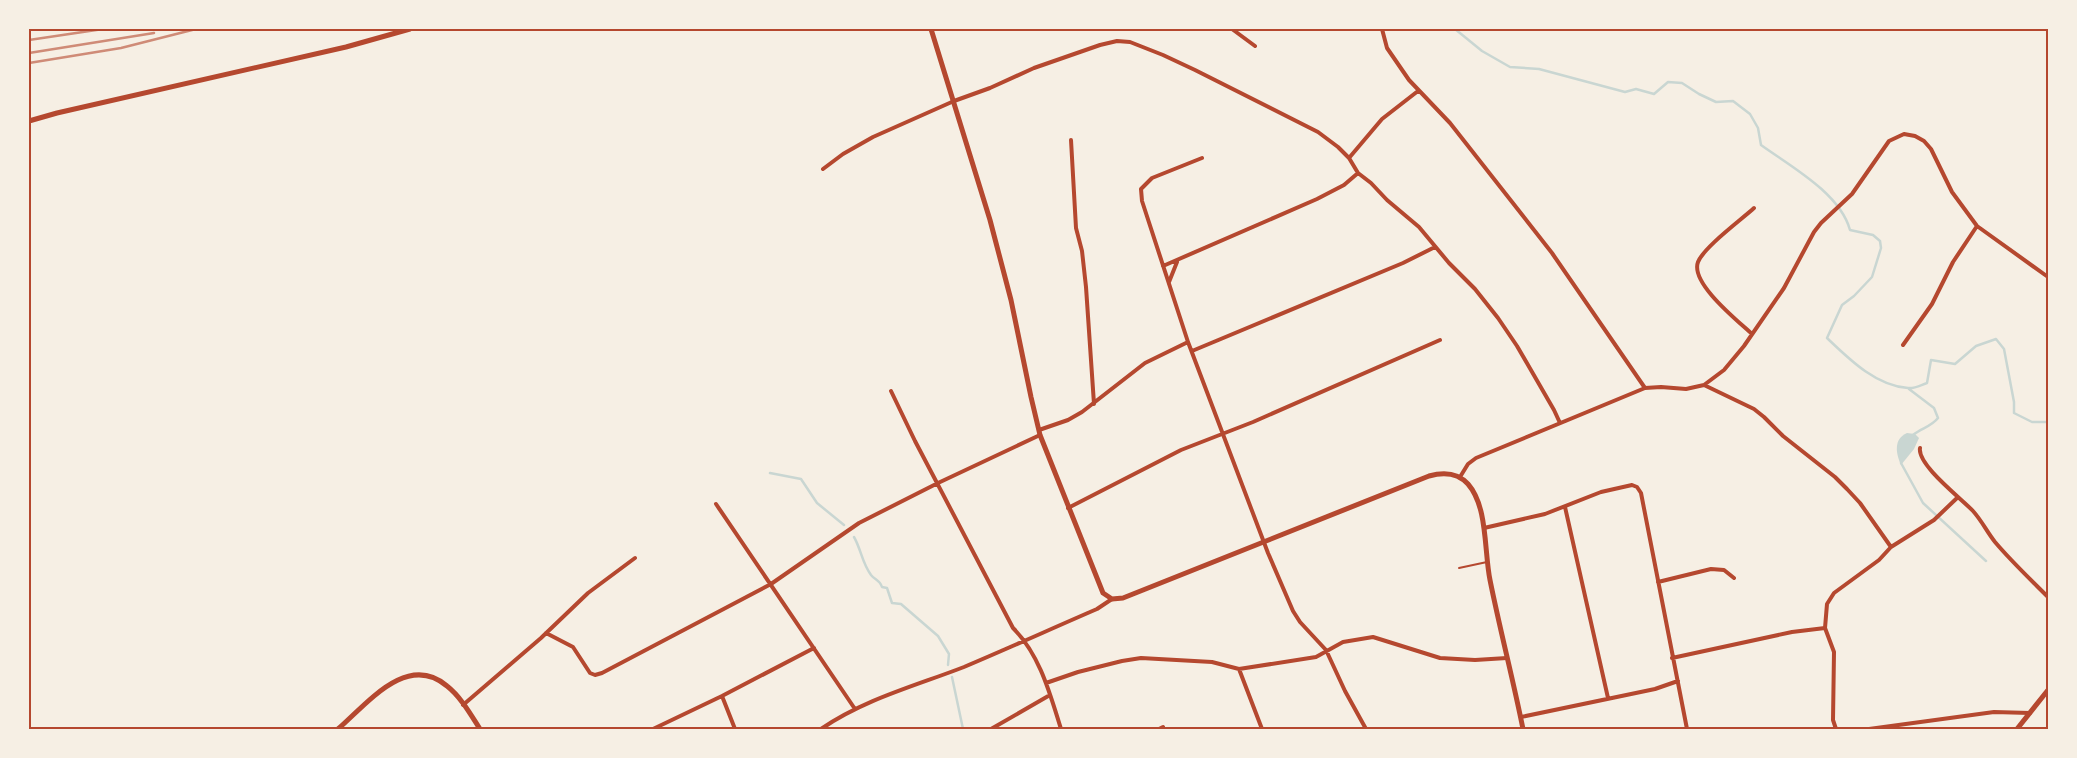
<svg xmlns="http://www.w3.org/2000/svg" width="2077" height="758" font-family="'Golos Text',sans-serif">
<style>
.water{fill:#c9d6d2}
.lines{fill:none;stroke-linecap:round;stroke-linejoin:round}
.stream{stroke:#c9d6d2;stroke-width:2.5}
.service{stroke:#b5482f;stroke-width:2}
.minor{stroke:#b5482f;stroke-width:4}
.secondary{stroke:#b5482f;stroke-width:5}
.rail{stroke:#cf8b77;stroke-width:2.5}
.neatline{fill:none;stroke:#b5482f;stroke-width:2}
</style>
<rect width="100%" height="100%" fill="#f6efe4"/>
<path class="water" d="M1907,433L1915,434L1919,438L1914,449L1901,465C1896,454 1893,439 1907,433Z"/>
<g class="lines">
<path class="stream" d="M1455,29L1482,51L1510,67L1539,69L1625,92L1636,89L1654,94L1668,82L1682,83L1699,94L1716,102L1733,101L1750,114L1758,128L1761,145C1790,166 1840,193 1850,230L1873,235L1880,241L1881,248L1872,277L1854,296L1842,305L1827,338C1849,359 1876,386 1908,388C1914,389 1921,385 1927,383L1931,360L1955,364L1976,346L1996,339L2004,349L2014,402V413L2032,422H2048
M1909,389L1934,408L1938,418C1931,427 1921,428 1913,435
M1901,463L1923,503L1986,561
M770,473L801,479L817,503L844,525
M854,537C861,549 862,563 871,575C875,580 880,580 882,587L887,588L892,603L901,604L938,636L949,654L948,665
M952,677L963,729"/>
<path class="service" d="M1459,568L1487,562"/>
<path class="minor" d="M1232,29L1255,46
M1382,29L1387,48L1409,80L1450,123L1552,253L1645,388L1661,387L1686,389L1704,385L1754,409L1764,417L1783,436L1835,477L1847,489L1860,503L1891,547
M1071,140L1076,228L1082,251L1086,287L1094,404
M1202,158L1152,178L1141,189L1142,201L1188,342L1268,553L1293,611L1300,622L1326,650L1345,691L1366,729
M1349,158L1382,119L1418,91
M823,169L843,154L873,137L954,101L990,88L1034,68L1100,45L1117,41L1130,42L1163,55L1195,70L1318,132L1338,147L1349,158L1358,173L1371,183L1387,200L1419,227L1449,263L1475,289L1498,318L1517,346L1554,410L1560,423
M1163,266L1317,199L1344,185L1358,173
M1169,282L1177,262
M1752,334C1738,321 1690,283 1698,262C1704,247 1741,220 1754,208
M1903,345L1932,304L1953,262L1977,226
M1192,351L1403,263L1435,247
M1704,385L1724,370L1744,346L1784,288L1814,232L1821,223L1852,194L1889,141L1904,134L1915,136L1924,141L1931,149L1952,192L1977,226L2048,277
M891,391L915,441L1013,628C1040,655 1050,694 1061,729
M1039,430L1068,420L1082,412L1145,363L1188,342
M1920,448C1917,465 1962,499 1973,511C1982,521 1987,532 1995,542C2011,561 2030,579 2048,597
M1460,477L1468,464L1476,458L1645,388
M716,504L855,709
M1565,507L1608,698
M1068,508L1181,450L1253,422L1440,340
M1484,528L1545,514L1601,492L1632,485L1637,487L1641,493L1687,729
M1658,582L1711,569L1724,570L1734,578
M546,633L573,647L590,673L595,675L602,673L771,584L859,523L938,483L1040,435
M1672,658L1792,632L1825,628
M1239,669L1262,729
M1046,683L1078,672L1122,661L1141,658L1212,662L1239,669L1316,657L1343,642L1373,637L1440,658L1475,660L1507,658
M722,696L735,729
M463,705L541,638L588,593L635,558
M1521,717L1655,689L1678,681
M653,729L722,696L814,648
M821,729C865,699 915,686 964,667C1009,648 1053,628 1097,609L1112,599
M991,729L1050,695
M1159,729L1163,727
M1836,729L1833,720L1834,652L1825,628L1827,604L1834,593L1879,560L1891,547L1934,520L1957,498
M1869,729L1994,712L2030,713"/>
<path class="secondary" d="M931,29L990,220L1011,300L1031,397L1040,435L1103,593L1112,599L1123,598L1429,476C1443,472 1457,472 1468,484C1488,507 1484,551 1490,580C1500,630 1513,679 1523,729
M29,121L57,113L346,47L410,29
M338,729C367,704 407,652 447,686C461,697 471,715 480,729
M2017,729L2048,690"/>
<path class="rail" d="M29,40L103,29
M29,53L154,33
M29,63L121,48L196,29"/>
</g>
<rect width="2077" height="758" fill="none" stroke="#f6efe4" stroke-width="60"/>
<rect x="30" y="30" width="2017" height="698" class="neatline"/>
</svg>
